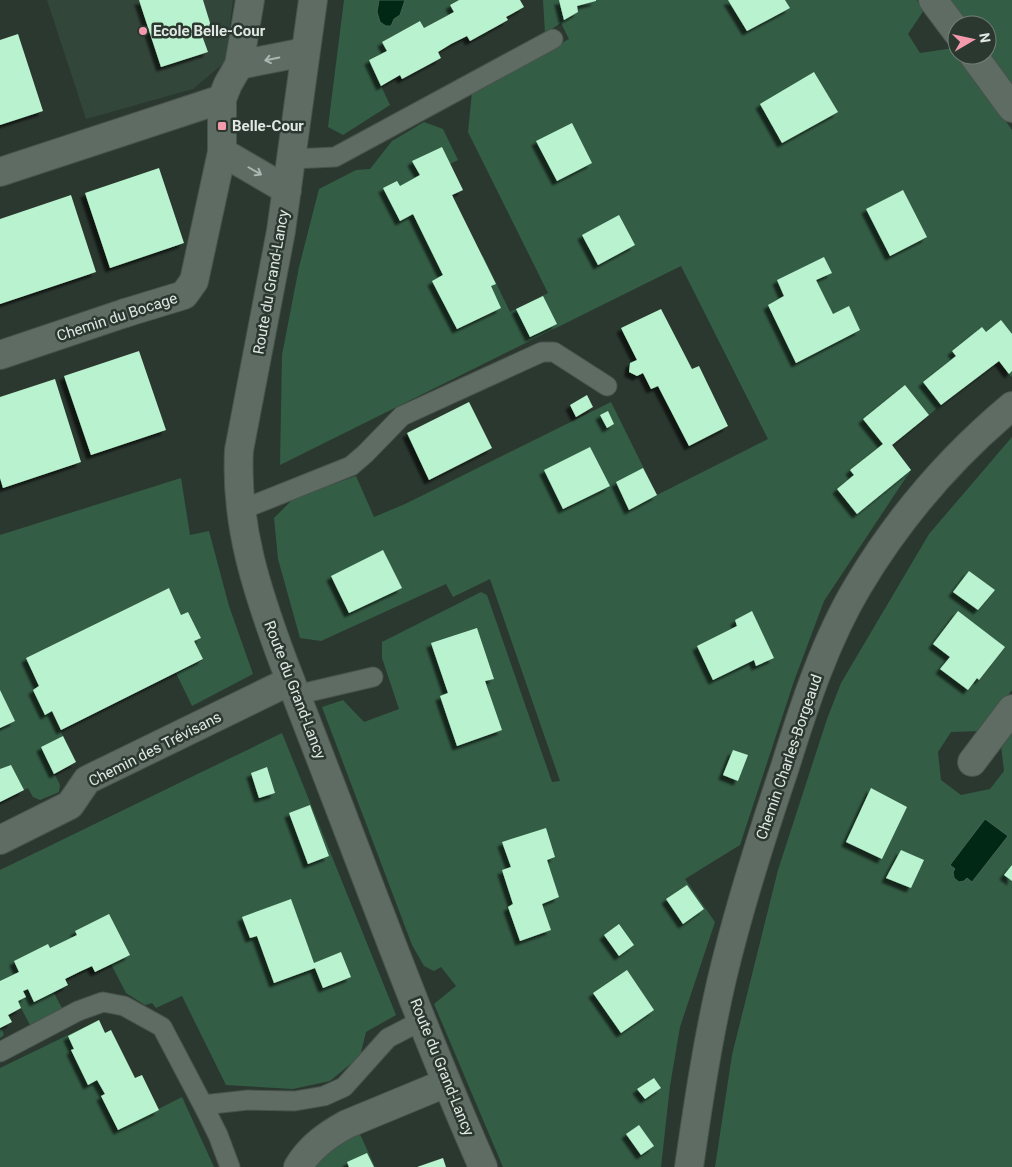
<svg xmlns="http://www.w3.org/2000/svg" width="1012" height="1167" font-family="Roboto,sans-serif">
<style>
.built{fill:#33463a}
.green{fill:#345d45}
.water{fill:#002814;stroke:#436252}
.building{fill:#b9f2ce;filter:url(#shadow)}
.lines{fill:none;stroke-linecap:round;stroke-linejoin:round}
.service-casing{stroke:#48534c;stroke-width:21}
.pedestrian-casing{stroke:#48534c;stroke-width:30}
.minor-casing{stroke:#48534c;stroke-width:30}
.tertiary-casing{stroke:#48534c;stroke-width:30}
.service{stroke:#5e6c63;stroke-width:19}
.pedestrian{stroke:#5e6c63;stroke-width:28}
.minor{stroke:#5e6c63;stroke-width:28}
.tertiary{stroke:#5e6c63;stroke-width:28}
.oneway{stroke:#acb6b0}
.poi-dot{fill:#f39aac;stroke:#2b382f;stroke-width:2}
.labels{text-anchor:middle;stroke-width:5;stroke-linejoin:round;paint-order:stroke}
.poi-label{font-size:15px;font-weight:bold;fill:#e0e8e3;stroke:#2b382f;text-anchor:start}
.street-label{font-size:15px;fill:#e0e8e3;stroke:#2b382f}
</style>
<defs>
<filter id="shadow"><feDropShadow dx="-4.5" dy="4.5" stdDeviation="1" flood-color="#0009"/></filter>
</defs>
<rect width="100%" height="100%" fill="#2b382f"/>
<path class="built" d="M47,0H233L225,62L193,89L86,119Z"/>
<path class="green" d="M344,0H459L450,5L454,12L424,28L420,21L382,42L387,51L369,60L390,105L343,135L328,127Z
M543,0H917L924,10L908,34L920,53L954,48L957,55H959L1012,130V376L1011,377L999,361L966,340L952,351L956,356L923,382L941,405L929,415L905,385L863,419L883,444L864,459L871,468L895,449L911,470L824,601L794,681L740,845L685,879L715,922L680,1027L670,1086L661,1167H503L434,1004L456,986L441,967L434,971L424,966L412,945L322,707L343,700L364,722L399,709L382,658V642L481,592L487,595L552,782L560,781L490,579L453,597L446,584L321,641L300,638L278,559L274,518L294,498L356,476L374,517L405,504L611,402L657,495L768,439L681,266L280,465L282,355L299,267L319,189L356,170L370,169L392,141L424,122L443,129L458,160L450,164L463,190L413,214L443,275L483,256L510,312L548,293L468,132L472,92L569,39L561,23L545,33Z
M944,0H1012V92L987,55V25H963Z
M1012,437V690L982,731L951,732L938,752L941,780L961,795L990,789L1004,771L1001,745L1012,730V1167H715L732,1055L778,870L827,719L841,683L929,534Z
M181,478L190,535L209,531L229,606L253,674L192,706L176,673L203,660L194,641L201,638L188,612L181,615L169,588L26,658L39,686L33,690L45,714L52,711L63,736L41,747L60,785L59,792L40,800L33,797L28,788L0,802V535Z
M282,733L396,1015L366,1032L360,1056L330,1081L293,1089L226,1085L182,996L156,1008L152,1003L145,1005L126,993L111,964L95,972L92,966L65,979L68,985L54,993L62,1008L30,1025L21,1008L8,1015L1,1027L4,1035L0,1038V870Z
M99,1020L105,1033L71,1051L88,1084L97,1080L105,1094L101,1096L117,1130L182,1097L214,1167H0V1068Z
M359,1132L375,1167H312L335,1143Z"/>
<path class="water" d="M379,0H405L400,15L394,19L391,26H386L380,22L377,12Z
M985,819L1008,836L972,882L967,878L964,881L959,882L954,878L953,872L955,869L950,865Z"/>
<path class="building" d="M139,0H203L211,26L200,30L208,52L161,67Z
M459,0H520L524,7L506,17L508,20L470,41L467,36L451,44L438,52L441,58L402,79L400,75L381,86L369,60L387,51L382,42L420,21L424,28L454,12L450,5Z
M559,0H596V1L577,6L578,12L564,20Z
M728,0H785L790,8L747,31Z
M18,34L43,111L0,125V40Z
M814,72L838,112L782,143L760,104Z
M572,123L592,163L557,181L536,141Z
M442,147L463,190L452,195L496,284L491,286L501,308L457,329L432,281L443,275L413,214L400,221L383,188L397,181L400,186L420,175L412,161Z
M159,168L184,243L110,268L85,193Z
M903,190L927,237L890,256L866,209Z
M71,195L96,272L0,304V219Z
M619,215L635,245L598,265L582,235Z
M824,257L832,273L816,280L833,314L849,306L860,330L796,363L768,305L784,296L777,280Z
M543,296L557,324L530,337L516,309Z
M661,309L692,369L699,366L728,426L689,446L658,386L651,389L643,373L637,376L629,372L630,363L637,360L621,328Z
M1001,320L1012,334V371L1009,374L999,361L941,405L923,382L956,356L952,351L982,327L986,332Z
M139,351L166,430L91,455L64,376Z
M55,379L81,462L3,488L0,478V397Z
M905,385L929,415L892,445L911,470L857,514L837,489L854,475L850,470L883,444L863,419Z
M587,395L593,407L576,417L570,405Z
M469,402L492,448L429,480L407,433Z
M608,411L614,424L607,428L600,415Z
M590,447L610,486L563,509L544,470Z
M643,468L657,495L629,510L616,482Z
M383,550L402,588L349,613L331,576Z
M969,571L995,590L978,610L953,592Z
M169,588L181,615L188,612L201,638L194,641L203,659L61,730L52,711L45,715L33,690L39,686L26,658Z
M752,611L774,658L756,666L754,660L713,680L697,646L737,626L735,620Z
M958,611L1005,647L979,680L977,678L968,690L940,669L950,657L933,644Z
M477,628L494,679L485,681L502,730L457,746L440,696L448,693L431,643Z
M0,690L15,721L0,728Z
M63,736L76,762L54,774L41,747Z
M733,750L748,755L738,781L723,775Z
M11,765L24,790L0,802V769Z
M267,767L275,793L259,798L251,773Z
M871,788L907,807L882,859L846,842Z
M310,805L329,856L308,864L289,813Z
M546,828L555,857L547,860L559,897L542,904L551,930L520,941L508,907L513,904L502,870L511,867L502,842Z
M901,850L924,860L911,888L886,878Z
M1012,865V881L1004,875Z
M687,885L704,909L683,924L666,899Z
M291,899L314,963L341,952L351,977L323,988L315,968L274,983L257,936L250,938L242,917Z
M109,914L130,955L95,972L92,966L79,972L65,979L68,985L34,1002L28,989L23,991L26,997L18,1001L21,1008L8,1015L12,1022L0,1028V981L19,972L14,961L48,944L50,948L77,935L75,931Z
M619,924L634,945L619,956L604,935Z
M627,970L654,1010L621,1033L593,993Z
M99,1020L105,1033L111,1030L135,1078L142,1075L159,1110L118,1130L101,1096L105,1094L97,1080L88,1085L71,1050L74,1049L68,1036Z
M654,1078L661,1088L645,1099L637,1089Z
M639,1125L654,1146L641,1155L626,1134Z
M367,1153L374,1167H349L347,1162Z
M443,1158L446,1167H417Z"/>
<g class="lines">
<defs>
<path id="service" d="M292,159L335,157L553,39
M241,510L351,466L365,454L402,416L542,352H554L607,386
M296,695L373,677
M0,1052L78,1011L103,1002L124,1006L162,1027L203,1105L248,1100L295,1101L324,1096L344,1087L388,1038L421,1021
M203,1105L218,1135L230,1167"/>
<path id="pedestrian" d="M0,355L125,313"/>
<path id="minor" d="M933,0L957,32
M973,55L1012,108
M239,65L305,52
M222,152L287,190
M0,172L222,99
M125,313L184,295L194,281L222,152V99L228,84L239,65L250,0
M972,762L1012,709
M0,840L70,805L87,780L290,681
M298,1167C310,1147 327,1135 347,1124L446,1083"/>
<path id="tertiary" d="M313,0L281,231L239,450C235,525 257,591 283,661C301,708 319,754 337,801C384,924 430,1047 483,1167
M689,1167C698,1105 707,1044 721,983C738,910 761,838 785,767C804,706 825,641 858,586C899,517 951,457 1012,406"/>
</defs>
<use href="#service" class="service-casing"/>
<use href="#pedestrian" class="pedestrian-casing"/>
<use href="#minor" class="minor-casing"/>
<use href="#tertiary" class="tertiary-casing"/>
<use href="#service" class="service"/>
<use href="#pedestrian" class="pedestrian"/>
<use href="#minor" class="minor"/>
<use href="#tertiary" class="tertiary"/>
</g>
<defs><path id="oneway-shaft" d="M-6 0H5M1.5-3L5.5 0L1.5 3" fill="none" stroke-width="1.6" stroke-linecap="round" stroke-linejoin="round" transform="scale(1.25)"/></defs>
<g class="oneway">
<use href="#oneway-shaft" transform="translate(272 59) rotate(168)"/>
<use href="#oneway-shaft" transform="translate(255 171) rotate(30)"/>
</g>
<g class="poi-dot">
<circle cx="143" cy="31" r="5"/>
<rect x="217" y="121" width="10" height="10" rx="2.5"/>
</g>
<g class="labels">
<g class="poi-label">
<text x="153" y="36">Ecole Belle-Cour</text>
<text x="232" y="131">Belle-Cour</text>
</g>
<g class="street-label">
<text transform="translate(271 282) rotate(-80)" y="5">Route du Grand-Lancy</text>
<text transform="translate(117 317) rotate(-18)" y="5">Chemin du Bocage</text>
<text transform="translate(295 690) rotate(69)" y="5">Route du Grand-Lancy</text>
<text transform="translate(155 749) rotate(-27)" y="5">Chemin des Trévisans</text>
<text transform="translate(789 757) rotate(-71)" y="5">Chemin Charles-Borgeaud</text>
<text transform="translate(442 1067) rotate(68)" y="5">Route du Grand-Lancy</text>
</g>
</g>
<g transform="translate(972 40) rotate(81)"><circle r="24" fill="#2b382f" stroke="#737e77"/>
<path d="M0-4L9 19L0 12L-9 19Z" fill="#f39aac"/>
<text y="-8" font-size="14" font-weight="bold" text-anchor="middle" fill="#e0e8e3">N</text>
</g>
</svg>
